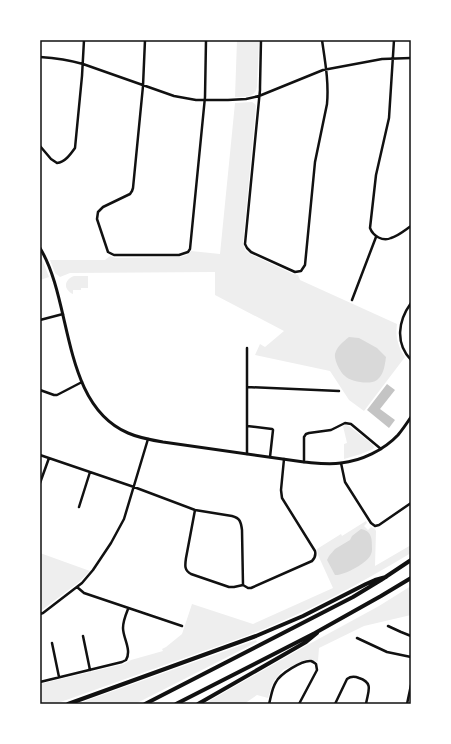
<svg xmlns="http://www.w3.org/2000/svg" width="451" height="744" font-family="Barlow,sans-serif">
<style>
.green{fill:#eee}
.water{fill:#d9d9d9}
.building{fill:#c4c4c4}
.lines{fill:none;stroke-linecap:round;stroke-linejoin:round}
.minor{stroke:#111;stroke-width:2.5}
.tertiary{stroke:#111;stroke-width:3}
.motorway{stroke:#111;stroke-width:4}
.neatline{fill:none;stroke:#111;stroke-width:1.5}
</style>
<rect width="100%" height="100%" fill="#fff"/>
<path class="green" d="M237,40H259L257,86C256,98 245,97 235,97Z
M252,102L255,104L256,106L243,243L245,250L250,254L293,274L298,275L300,280L397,324C395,336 398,347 405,357L364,411L349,400L330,371L255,355L260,344L265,347L284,331L215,295V272L70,273L60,277L55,273L50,260H105L110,256L115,258L180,257L187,255L191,251L220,254L235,103Z
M40,254L49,277L40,280Z
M74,276H88V288H81V290H73V294C63,289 64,280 74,276Z
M346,425L349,426L372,444L374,447L373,449L361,454L344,459V444L347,443L343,426Z
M366,521L367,523L364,526L368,530L371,527L375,529L376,531L375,566L411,545V553C358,585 304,614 246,636L55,704H40V684L124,664L131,660L163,651L162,649L166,647L182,634L192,604L253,624L333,588L318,555L317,549L341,534L342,536Z
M40,553L90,571L79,582L42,610L40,601Z
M411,586V615L364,626L319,648L318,661L317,662L311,659L305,660L283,670L274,681L272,685L268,698L257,695L244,704H204L302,648L379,606Z
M256,640L257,642L135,704H77Z"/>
<path class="water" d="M349,337L359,338L377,348L386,357C385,364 384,375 377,380C370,385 351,382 345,376C340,372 334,360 335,354C337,346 343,342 349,337Z
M361,529C372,531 372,539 372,548C372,550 372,552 371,554C368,563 343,576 335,575L327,560L329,556L335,549L350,540L352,536Z"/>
<path class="building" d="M387,384L395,390L380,409L395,420L389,428L367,410Z"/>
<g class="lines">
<path class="minor" d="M145,40L143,86L133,188L132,191L130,194L103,207L98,212L97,219L108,252L114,255H179L188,252L190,249L205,97L206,40
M261,40L260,87V90L259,100L245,244L247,248L251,252L295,272L301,271L305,265L315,162L327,104C329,82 325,61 322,40
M394,40L389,118L376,175L370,228C373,236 383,242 391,238C398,236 405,230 411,226
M40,57C55,58 69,60 83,64L174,96L196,100H228L246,99L259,96L323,70L382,59L411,58
M40,146L51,159L57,163C65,162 70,155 75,148L82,76L84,40
M352,300L376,237
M411,303C398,321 395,343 411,360
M40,320L63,314
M247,348V454
M247,387L339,391
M40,390L54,395H57L82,382
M247,426L272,429L273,430L270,457
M40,455L134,487L195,510L232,516C240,518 241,522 242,530L243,585L248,588H251L312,561C315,558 316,555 315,551L282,498L281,490L284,459
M304,462V437L306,434L309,433L331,430L345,423L351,424L381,449
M341,463L345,482L371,523L375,526L379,525L411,503
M40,483L49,458
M79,507L90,472
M195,510L186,558C185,565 184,570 191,574L229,587H234L243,585
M77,587L84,593L182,626
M40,614L43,613L82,583L93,570L111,543L124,519L148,439
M388,626L401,632L411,636
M83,636L90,670
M357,638L387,652L411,657
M52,643L59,677
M40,682L122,662L126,660C132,650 123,638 123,628C123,621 126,614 128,609
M269,704C271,697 272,688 276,682C280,674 302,660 311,661C314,662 314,663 316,664L317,670L299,704
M335,704L347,679C351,676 354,676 359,678C374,683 368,691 366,704
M407,704L411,685"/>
<path class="tertiary" d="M40,248C73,302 61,404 128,433C139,438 151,440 163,442L304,462C316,463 328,465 341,463C361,461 384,450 398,435C403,429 407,423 411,417"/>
<path class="motorway" d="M68,704L256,636L303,616L366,584L375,580L386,577
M145,704L353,597L381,580L411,560
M176,704L315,633L381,596L411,578
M198,704L306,642L317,633"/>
</g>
<rect width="451" height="744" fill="none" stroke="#ffffff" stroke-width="82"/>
<rect x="41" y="41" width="369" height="662" class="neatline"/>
</svg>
